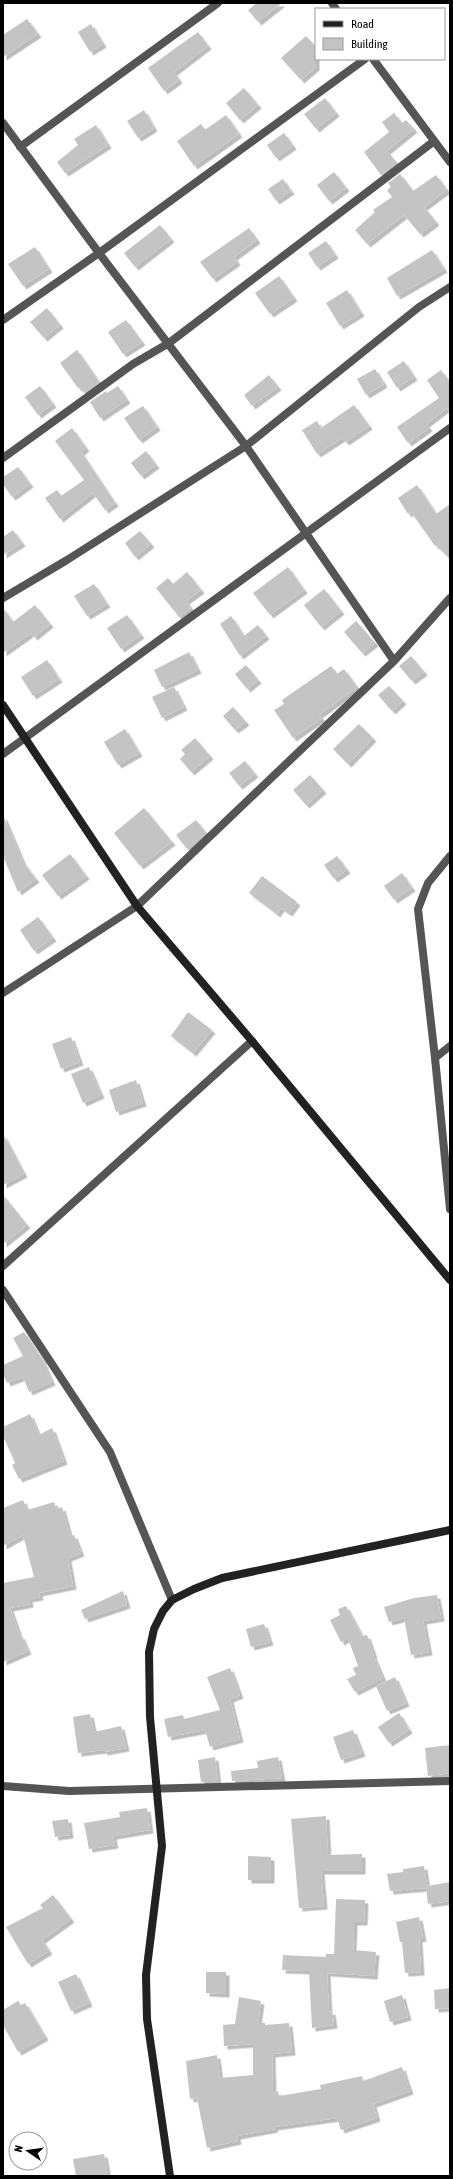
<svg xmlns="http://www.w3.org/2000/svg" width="453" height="2179" font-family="'Asap Condensed',sans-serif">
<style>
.building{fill:#c4c4c4;filter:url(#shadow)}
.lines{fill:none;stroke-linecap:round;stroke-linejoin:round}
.street{stroke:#555;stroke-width:8}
.secondary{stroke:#222;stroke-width:8}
</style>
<defs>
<filter id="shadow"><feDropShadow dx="3.5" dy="3.5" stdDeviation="0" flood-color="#0004"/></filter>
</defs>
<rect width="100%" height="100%" fill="#fff"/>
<path class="building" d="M257,3H282L258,22L248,10Z
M27,19L38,34L3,57V35Z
M91,24L103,44L90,52L78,32Z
M198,32L208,46L174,72L179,80L164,91L148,68Z
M306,36L316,47V67L301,80L281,58Z
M244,88L258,105L240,120L226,103Z
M325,98L336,113L316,129L304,114Z
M144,110L154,128L138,138L127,121Z
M394,113L402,123L406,120L414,129L387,151L395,161L392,163L394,165L381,175L364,152L389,132L382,122Z
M226,115L239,134L194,166L177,141L201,124L205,130Z
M96,125L108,145L65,173L57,162L78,145L74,139Z
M284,133L293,146L276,158L267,145Z
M334,172L346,188L329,201L317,185Z
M400,174L413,191L436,175L447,190L424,207L436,222L420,234L404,215L367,244L355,230L375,212L373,210L392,197L387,190L391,187L388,183Z
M283,179L291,191L276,201L268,189Z
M160,225L171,239L135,267L124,253Z
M249,228L257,240L234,257L237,262L213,279L200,262Z
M326,241L335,255L317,267L308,253Z
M35,247L49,269L23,286L8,264Z
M432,250L444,269L397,296L387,278Z
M279,276L294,298L270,314L255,293Z
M347,290L361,313L340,326L326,303Z
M47,308L60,325L44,338L30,322Z
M126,320L142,342L123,354L108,332Z
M77,350L99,382L84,393L80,387L78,388L60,363Z
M404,361L414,377L397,388L387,372Z
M375,369L384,384L366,395L357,379Z
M441,370L450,383V413L447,408L426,424L429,428L408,443L397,427L439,398L427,380Z
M269,375L278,387L252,406L244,395Z
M40,386L53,404L38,415L25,397Z
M118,386L127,400L100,418L90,402L106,391L107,393Z
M354,405L369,426L346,442L342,438L317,454L302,430L317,421L321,428Z
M143,406L157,427L139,440L124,418Z
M72,428L86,448L81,452L115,503L105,510L93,493L60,519L45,498L57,490L61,496L84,480L55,441Z
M146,451L156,465L141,476L131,463Z
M18,467L30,484L12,497L3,484V477Z
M417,485L436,514L450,504V559L436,545L435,546L411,512L408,514L398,498Z
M13,530L22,543L3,555V537Z
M140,531L151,544L135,557L125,543Z
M288,567L304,590L270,615L253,593Z
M187,572L201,590L186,601L191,608L179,617L156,588L168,578L173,584Z
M94,584L107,604L87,616L74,596Z
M324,589L341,611L321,627L304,605Z
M35,605L50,624L34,637L31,633L3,653V608L13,622Z
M127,615L141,635L121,649L107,628Z
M231,616L244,636L258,625L266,636L240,656L220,624Z
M356,621L375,643L362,653L344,632Z
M189,652L198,670L162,687L154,670Z
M411,656L424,672L412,681L399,666Z
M47,660L59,679L33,696L21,677Z
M246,665L258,680L247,689L235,674Z
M331,666L337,674L344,669L357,687L319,715L322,718L293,738L274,710L284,704L282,700Z
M389,686L403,701L392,711L378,695Z
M174,687L184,707L162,718L152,697Z
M233,707L246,722L235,730L223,716Z
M359,724L373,738L348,764L333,749Z
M125,729L139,753L118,765L104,742Z
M195,738L210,756L191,772L180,759L185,754L181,750Z
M245,761L255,774L239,786L229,773Z
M310,775L323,790L306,805L293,790Z
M144,808L172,842L140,866L114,833Z
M3,815L23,862L36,879L18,892L3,856Z
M196,820L206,833L187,849L176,835Z
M70,854L86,876L58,896L42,875Z
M337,856L347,870L334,879L324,865Z
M402,873L412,888L394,900L384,886Z
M262,876L297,902L289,913L281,908L277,914L249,893Z
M38,917L53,938L34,951L20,930Z
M188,1012L212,1030L193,1053L171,1036Z
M71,1037L80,1062L61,1069L52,1044Z
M89,1067L101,1095L83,1103L71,1074Z
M136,1080L143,1103L116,1112L109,1090Z
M3,1134L24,1174L3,1185Z
M3,1195L27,1225L3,1244Z
M24,1332L42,1359L52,1382L29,1392L23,1377L7,1383L3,1374V1365L23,1356L13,1338Z
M30,1414L39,1435L52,1428L64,1461L19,1479L12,1465L15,1463L3,1436V1427Z
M23,1500L27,1510L54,1502L56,1509L62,1507L70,1536L74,1535L81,1553L68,1558L73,1586L39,1593L40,1597L29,1599L30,1604L10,1608L20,1636L21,1635L28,1651L3,1662V1583L34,1577L23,1535L3,1546V1508Z
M123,1591L127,1605L85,1619L81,1610Z
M437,1595L441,1618L423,1621L429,1652L411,1655L404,1618L389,1622L384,1607L414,1598Z
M346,1606L362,1636L367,1635L374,1655H373L383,1678L355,1692L347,1679L356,1675L353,1668L358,1666L348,1638L341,1642L330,1620L340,1615L338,1609Z
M264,1624L270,1642L251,1647L246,1629Z
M230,1668L240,1695L230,1699L240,1739L210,1747L205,1730L168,1737L164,1719L183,1715L184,1719L220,1710L207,1677Z
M395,1677L406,1703L387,1711L376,1686Z
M399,1713L409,1730L389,1743L378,1727Z
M90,1714L94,1732L121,1726L126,1748L104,1752V1750L78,1753L73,1717Z
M353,1730L362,1753L341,1760L333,1737Z
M450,1745V1773L428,1776L425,1748Z
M215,1757L218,1782H201L198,1760Z
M278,1757L282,1778L232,1781L231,1771L258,1768L257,1761Z
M147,1808L150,1830L113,1836L115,1845L89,1849L84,1823L120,1817L119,1812Z
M326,1816L328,1855L362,1854V1871H321L324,1906L299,1908L291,1819Z
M68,1819L70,1835L55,1837L52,1821Z
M248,1856L271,1857V1880H248Z
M424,1866L427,1886L450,1882V1901L428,1904L426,1888L390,1891L387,1874L403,1872V1869Z
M53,1895L71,1919L42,1940L49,1951L28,1964L6,1927L43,1908L40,1905Z
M336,1899L365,1900L364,1922H354L353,1950L376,1952L374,1976L327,1973L329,2012L332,2011L334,2025L312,2028L309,1971L282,1970L283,1955L326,1957V1954H334Z
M419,1917L423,1938L419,1939L421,1972L405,1973L402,1942H400L396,1922Z
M206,1972H226V1994L206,1993Z
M76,1974L89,2003L71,2011L58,1982Z
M450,1988V2008L435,2009L434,1990Z
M402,1995L408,2017L390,2022L384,2001Z
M239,1997L261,2001L258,2023H265V2025L289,2023L292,2052L272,2054L273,2093L278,2091L279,2096L321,2089L320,2085L362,2076L363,2081L402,2067L410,2091L373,2104L377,2118L341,2130L337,2118L274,2127L275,2129L237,2136L238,2141L207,2148L197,2098L190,2099L186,2061L217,2055L220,2078L253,2075V2044L224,2046L223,2025L235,2024Z
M18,2001L21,2005L25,2003L45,2037L18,2052L3,2025V2010Z
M104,2154L108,2176H76L73,2159Z"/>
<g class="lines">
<path class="street" d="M332,3L336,9
M373,59L450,162
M3,123L99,253L246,446L394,661L137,906L3,993
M20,147L218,3
M3,320L99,253L365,59
M3,458L133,364L169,343L433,142
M3,598L67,560L246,446L419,307L450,287
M394,661L450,598
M3,754L450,428
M450,856L428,883L418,909L435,1058L450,1046
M435,1058L450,1209
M3,1266L252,1041
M3,1290L110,1452L172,1600
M3,1786L69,1791L450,1781"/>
<path class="secondary" d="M3,705L137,906L252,1041L450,1280
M170,2176L147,2019L146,1975L162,1846L150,1717L149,1652L154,1629L163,1611L172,1600L194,1589L222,1578L450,1530"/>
</g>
<rect width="453" height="2179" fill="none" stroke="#000000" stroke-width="8"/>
<rect x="315" y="8" width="130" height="52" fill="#ffffff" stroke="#999999"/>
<rect x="323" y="21" width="20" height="6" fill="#222222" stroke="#999999"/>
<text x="351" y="28" font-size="12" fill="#000000">Road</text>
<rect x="323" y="38" width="20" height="12" fill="#c4c4c4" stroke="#999999"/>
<text x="351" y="48" font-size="12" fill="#000000">Building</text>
<g transform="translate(28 2151) rotate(283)"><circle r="19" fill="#ffffff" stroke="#999999"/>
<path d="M0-3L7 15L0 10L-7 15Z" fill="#000000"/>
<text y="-6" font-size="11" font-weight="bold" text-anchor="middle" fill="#000000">N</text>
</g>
</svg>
